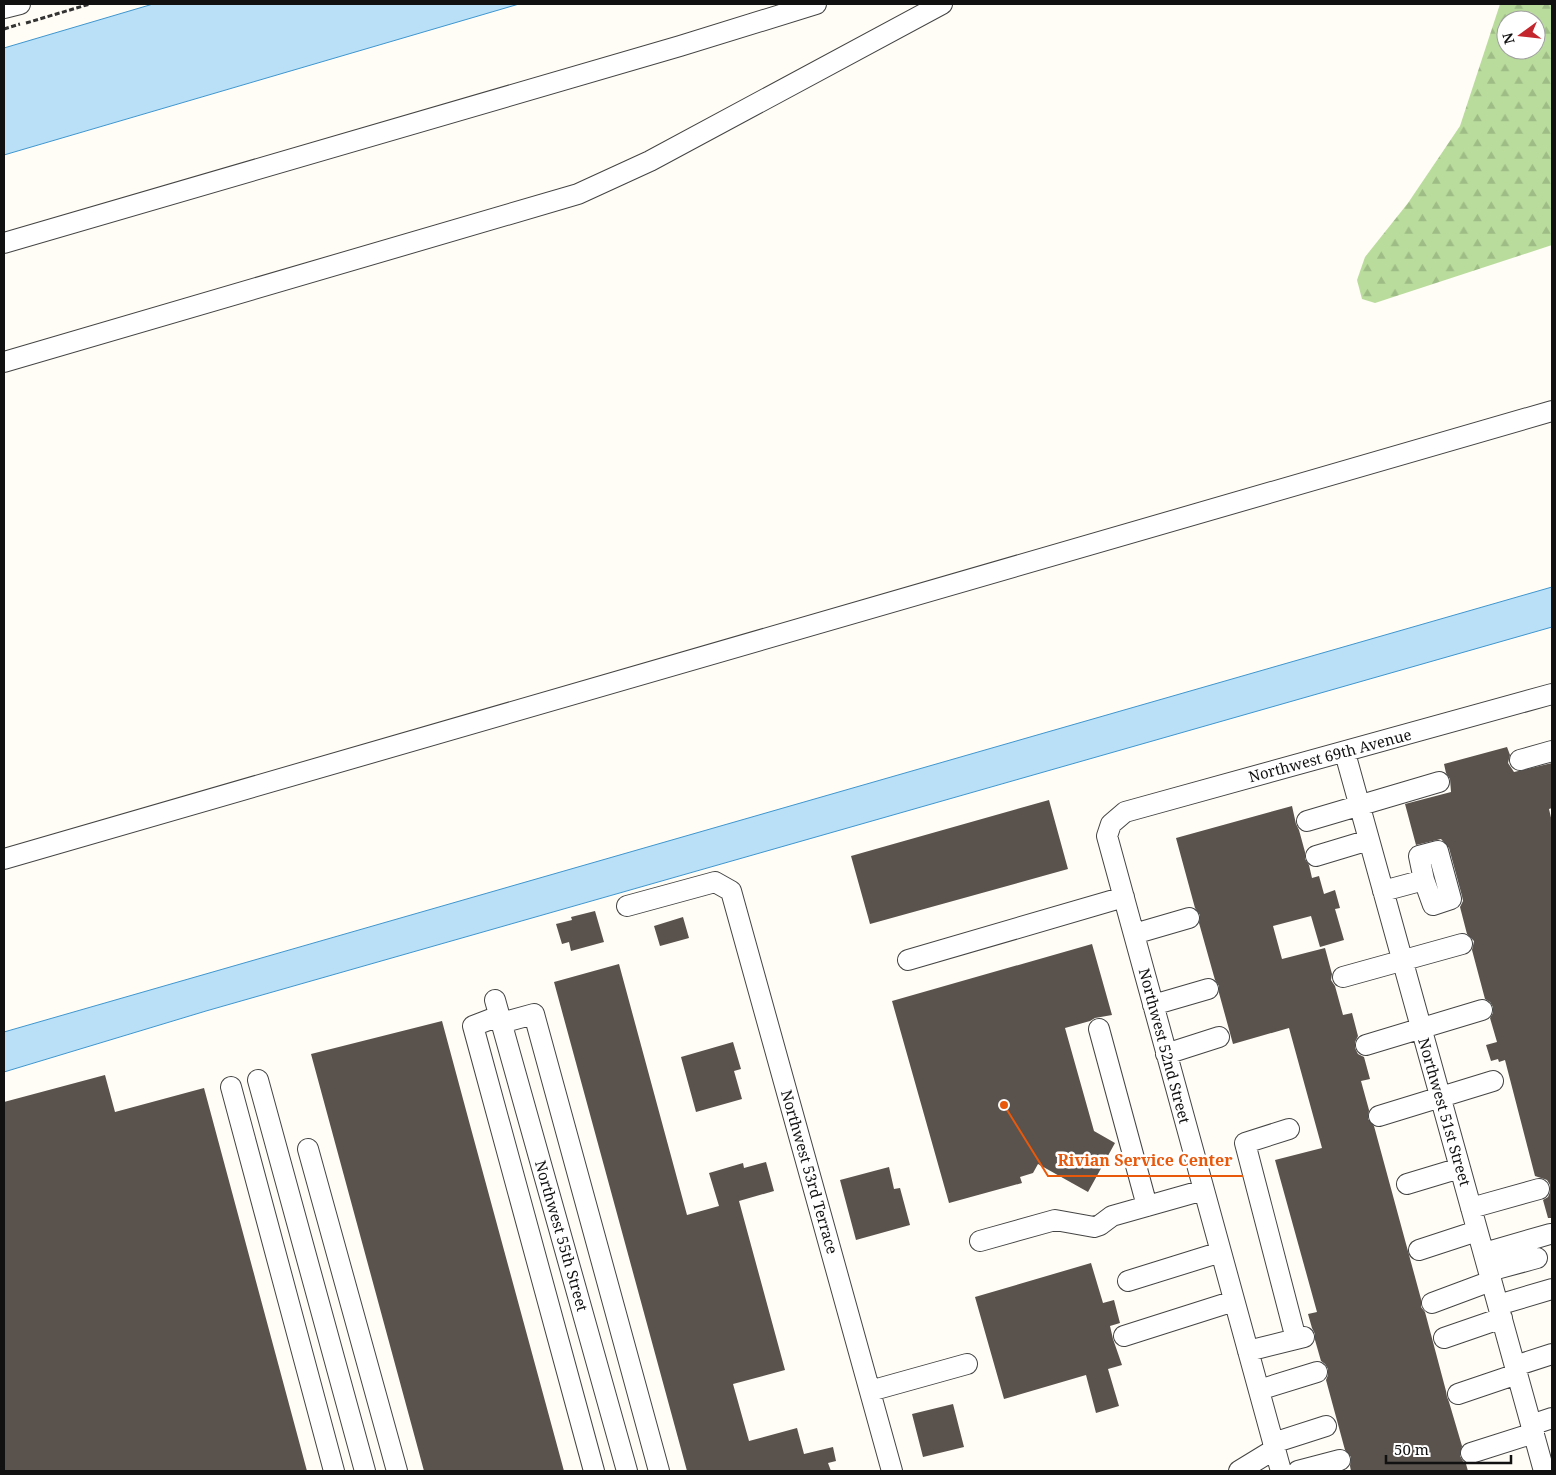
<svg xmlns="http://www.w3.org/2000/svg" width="1556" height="1475" font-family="'Noto Serif',serif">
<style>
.forest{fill:url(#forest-firs);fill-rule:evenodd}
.water{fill:#b9e0f7;stroke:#3f96cf}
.building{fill:#5a524d}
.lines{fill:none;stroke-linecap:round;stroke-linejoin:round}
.minor-casing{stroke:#444;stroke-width:22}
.path{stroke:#333;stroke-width:3;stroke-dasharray:5 2.5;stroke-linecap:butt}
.minor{stroke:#fff;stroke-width:20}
.labels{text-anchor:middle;stroke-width:5;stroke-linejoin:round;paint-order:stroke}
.street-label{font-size:15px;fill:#111;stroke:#fff}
.leader{fill:none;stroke:#e8590c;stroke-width:2}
.callout-dot{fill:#e8590c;stroke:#fff;stroke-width:2}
.callout-label{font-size:16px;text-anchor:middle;font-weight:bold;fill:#e8590c;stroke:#fff;stroke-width:5;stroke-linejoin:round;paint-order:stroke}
</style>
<defs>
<pattern id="forest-firs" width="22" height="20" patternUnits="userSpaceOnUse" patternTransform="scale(1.25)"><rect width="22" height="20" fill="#b9dc9c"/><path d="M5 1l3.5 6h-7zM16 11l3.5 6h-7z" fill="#9ebc85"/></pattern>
</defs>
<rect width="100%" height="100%" fill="#fffdf5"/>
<path class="forest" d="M1500,4H1552V245L1375,303L1362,299L1357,280L1365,257L1408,203L1460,126ZM1506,20H1536V50H1506Z"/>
<path class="water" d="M153,4H519L4,155V48Z
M1552,587V627L206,1011L4,1072V1032Z"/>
<path class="building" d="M1507,747L1510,755L1508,763L1514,772L1552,763V808L1549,809L1552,822V1218H1548L1543,1200L1548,1197L1550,1192V1185L1547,1180L1535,1176L1505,1060L1499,1062L1498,1059L1491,1061L1486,1045L1497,1042L1490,1018L1493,1013V1007L1490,1002L1485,999L1472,950L1474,941L1467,934L1460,907L1463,901L1462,896L1449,848L1441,839L1416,845L1405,804L1451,792L1450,779L1446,773L1444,764Z
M1049,800L1068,869L870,924L851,856Z
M1292,806L1296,824L1299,830L1305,852V859L1309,865L1312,878L1319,876L1324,894L1335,890L1340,908L1335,909L1344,940L1320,947L1311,916L1273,926L1282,959L1325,948L1332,974L1331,980L1335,986L1343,1015L1352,1013L1358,1036L1355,1042V1048L1358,1054L1364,1057L1370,1079L1361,1081L1369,1110L1368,1119L1374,1126L1421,1299V1307L1425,1312L1446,1391L1447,1397L1449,1402L1462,1446L1460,1456L1463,1461L1466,1464L1468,1471H1351L1350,1466L1351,1457L1345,1450L1326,1380L1328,1375V1369L1325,1364L1321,1361L1315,1340V1334L1312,1328L1308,1314L1317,1312L1275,1160L1322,1148L1289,1028L1233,1044L1219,993V986L1215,980L1199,923L1200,915L1195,908L1176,838Z
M595,911L604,942L571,951L569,942L562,944L556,924L572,920L571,917Z
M683,917L689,938L660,946L654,926Z
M1092,944L1112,1015L1095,1018L1090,1021L1065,1028L1094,1131L1115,1143L1088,1192L1038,1164L1033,1173L1020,1177L1022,1183L949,1203L892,1001Z
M619,964L687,1215L719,1206L709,1173L743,1163L744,1168L766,1162L774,1191L739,1201L785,1370L733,1384L749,1441L797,1428L804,1454L833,1447L836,1461L828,1463L831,1471H687L554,982Z
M442,1021L470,1125L564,1471H424L311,1054Z
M733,1042L741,1069L734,1071L742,1099L696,1112L681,1057Z
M105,1075L115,1112L204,1088L307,1471H4V1102Z
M889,1167L894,1189L900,1188L910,1225L856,1240L840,1180Z
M1091,1263L1103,1303L1114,1300L1120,1323L1110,1326L1113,1339L1122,1365L1108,1369L1119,1406L1096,1413L1086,1375L1004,1399L975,1297Z
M953,1404L964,1447L923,1457L912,1414Z"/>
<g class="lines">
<defs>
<path id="minor" d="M4,8L20,4
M4,243L680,46L816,4
M4,362L578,194L650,161L942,4
M1345,753L1544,1471
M1520,760L1552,751
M1307,821L1439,782
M1316,856L1369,840
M4,859L1552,411
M1383,891L1424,880L1433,905L1451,899L1438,851L1419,856L1424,880
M627,906L715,882L731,891L892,1471
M1134,934L1189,918
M908,960L1124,897
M1343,977L1462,944
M495,1000L627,1471
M1153,1005L1208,989
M499,1016L473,1026L594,1471
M501,1023L534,1014L659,1471
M1099,1029L1147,1206
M1366,1045L1482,1010
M1166,1054L1219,1037
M258,1080L365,1471
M231,1087L334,1471
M1379,1116L1493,1081
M1289,1129L1245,1143L1296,1339
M308,1149L397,1471
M1407,1184L1460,1168
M1471,1208L1539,1189
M980,1241L1055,1220L1094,1227L1100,1225L1112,1216L1204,1190
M1419,1250L1477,1231
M1484,1253L1550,1234
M1489,1271L1537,1258
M1128,1281L1221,1252
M1432,1303L1491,1281
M1498,1305L1552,1289
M1124,1336L1234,1301
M1444,1338L1502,1318
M1248,1351L1304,1337
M1515,1366L1552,1354
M1259,1390L1317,1372
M870,1391L967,1364
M1458,1394L1517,1374
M1531,1425L1552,1418
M1273,1443L1326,1426
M1471,1453L1534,1433
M1239,1471L1275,1449
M1281,1471L1107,836L1111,824L1125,812L1552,694
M1298,1471L1340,1460"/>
</defs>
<use href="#minor" class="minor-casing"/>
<path class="path" d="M26,23L90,4
M4,29L20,24"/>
<use href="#minor" class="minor"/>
</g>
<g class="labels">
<g class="street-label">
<text transform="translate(1330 756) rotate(-15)" y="5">Northwest 69th Avenue</text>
<text transform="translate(1164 1046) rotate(75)" y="5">Northwest 52nd Street</text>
<text transform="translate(1444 1112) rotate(74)" y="5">Northwest 51st Street</text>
<text transform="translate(809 1172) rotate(74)" y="5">Northwest 53rd Terrace</text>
<text transform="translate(561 1236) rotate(74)" y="5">Northwest 55th Street</text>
</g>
</g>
<path class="leader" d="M1004 1105L1048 1176H1243"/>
<circle class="callout-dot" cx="1004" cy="1105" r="5"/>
<g class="callout-label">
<text x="1145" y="1166">Rivian Service Center</text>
</g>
<rect width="1556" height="1475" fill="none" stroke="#111111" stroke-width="10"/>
<g transform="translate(1521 35) rotate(255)"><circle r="24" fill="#ffffff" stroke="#a0a0a0"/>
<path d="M0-4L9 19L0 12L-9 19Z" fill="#c4262e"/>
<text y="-8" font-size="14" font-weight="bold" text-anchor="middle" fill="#111111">N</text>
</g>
<path d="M1386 1455v8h125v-8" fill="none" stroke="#111111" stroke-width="2.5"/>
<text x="1394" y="1455" font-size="15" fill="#111111" stroke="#ffffff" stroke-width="4" paint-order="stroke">50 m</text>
</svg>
